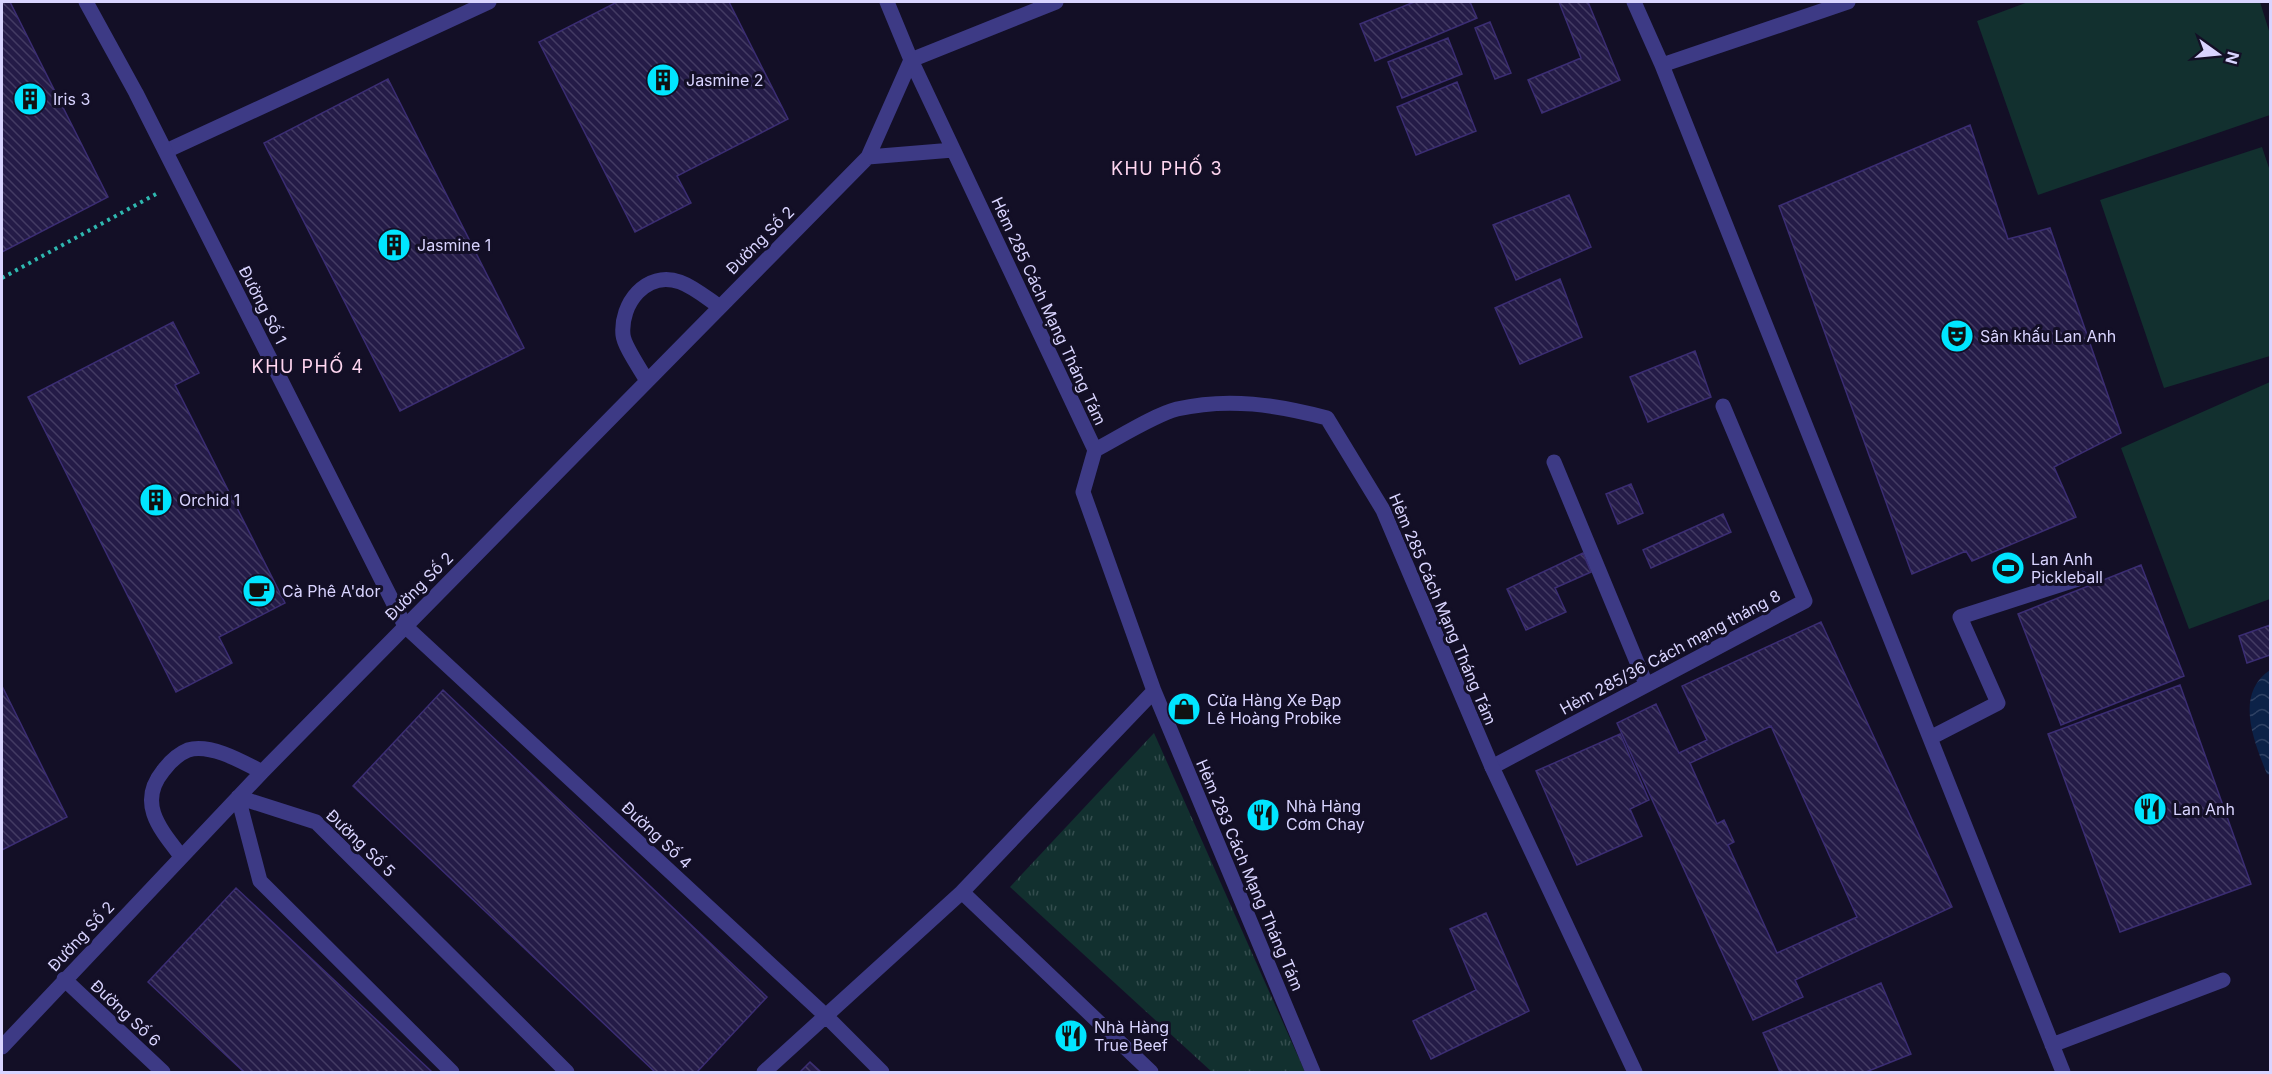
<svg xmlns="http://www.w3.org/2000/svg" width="2272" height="1074" font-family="Inter,sans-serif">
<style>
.grass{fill:#12302f}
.park{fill:url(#park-tufts)}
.water{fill:url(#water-waves)}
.building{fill:url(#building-back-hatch);stroke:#3b2d73;stroke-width:1.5;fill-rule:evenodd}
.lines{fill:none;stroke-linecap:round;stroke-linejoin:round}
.path{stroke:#2fb8b0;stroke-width:4;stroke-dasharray:3 4.5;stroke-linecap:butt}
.lane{stroke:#3d3a85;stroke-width:15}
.street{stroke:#3d3a85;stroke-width:15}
.labels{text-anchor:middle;stroke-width:6;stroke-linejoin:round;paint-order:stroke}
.poi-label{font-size:16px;fill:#d9d4ff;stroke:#130f26;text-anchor:start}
.street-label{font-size:16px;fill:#d9d4ff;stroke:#130f26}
.neighbourhood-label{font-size:18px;letter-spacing:1.5px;fill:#ffd6f0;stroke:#130f26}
</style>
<defs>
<pattern id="park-tufts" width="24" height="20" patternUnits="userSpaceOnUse" patternTransform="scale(1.5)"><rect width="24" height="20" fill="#12302f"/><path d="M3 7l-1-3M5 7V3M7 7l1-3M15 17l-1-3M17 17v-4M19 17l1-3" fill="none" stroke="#344d4e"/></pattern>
<pattern id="water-waves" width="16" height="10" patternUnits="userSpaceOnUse" patternTransform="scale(1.5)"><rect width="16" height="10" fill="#0c2248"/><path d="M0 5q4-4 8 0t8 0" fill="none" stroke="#2f4163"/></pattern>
<pattern id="building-back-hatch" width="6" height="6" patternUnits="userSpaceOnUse" patternTransform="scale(1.5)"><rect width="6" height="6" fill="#241b47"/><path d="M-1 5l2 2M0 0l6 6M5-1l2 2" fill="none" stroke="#433b63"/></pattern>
</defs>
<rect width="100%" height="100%" fill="#130f26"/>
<path class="grass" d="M2028,2H2260L2270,34V115L2038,195L1977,21Z
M2262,147L2270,171V356L2164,388L2100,200Z
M2270,382V599L2189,629L2121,448Z"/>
<path class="park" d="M1154,733L1305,1072H1212L1010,887Z"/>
<path class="water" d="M2270,670V775L2267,774C2254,742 2234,694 2270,670Z"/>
<path class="building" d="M2,2H10L108,197L2,252Z
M617,2H729L788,119L677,176L691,203L635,232L539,42Z
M1414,2H1470L1477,18L1375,61L1360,24Z
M1559,2H1588L1620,80L1542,113L1528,80L1581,58Z
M1490,22L1511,73L1495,79L1475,28Z
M1448,38L1462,74L1402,98L1388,62Z
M388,79L524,348L400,411L264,143Z
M1457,82L1476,131L1416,155L1397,107Z
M1970,125L2008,239L2050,228L2121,433L2054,467L2076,517L1972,561L1966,551L1912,574L1779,206Z
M1569,195L1591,247L1516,280L1493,225Z
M1560,279L1582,337L1520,364L1495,308Z
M173,322L199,373L175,385L285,603L219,637L232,663L176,692L28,397Z
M1695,351L1711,397L1648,422L1630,377Z
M1631,484L1643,513L1618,524L1606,494Z
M1723,514L1731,532L1651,568L1643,550Z
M1583,553L1591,572L1555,588L1566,612L1526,630L1507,589Z
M2141,565L2184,676L2061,725L2018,614Z
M1821,622L1952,907L1795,980L1803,997L1753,1020L1617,723L1656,704L1679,753L1707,740L1682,686ZM1771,726L1857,917L1777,953L1728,845L1734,842L1724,820L1717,824L1690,763Z
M2270,625V655L2247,663L2239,636Z
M2180,685L2251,884L2120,932L2048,734Z
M2,686L67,817L2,850Z
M443,690L767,997L697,1072H655L353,786Z
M1620,734L1649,800L1630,809L1642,836L1577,865L1536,771Z
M236,888L432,1072H244L148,982Z
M1486,913L1529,1011L1431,1059L1413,1021L1476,990L1450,929Z
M1881,983L1911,1054L1866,1072H1780L1763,1033Z
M810,1062L821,1072H800Z"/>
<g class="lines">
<path class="path" d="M2,278L156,194"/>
<path class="lane" d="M1634,2L1662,65L2063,1072
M1662,65L1848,2
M166,151L489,2
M1554,462L1646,684
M1930,738L1998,703L1960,617L2081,578
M1492,767L1805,601L1723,406
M2052,1045L2223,980"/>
<path class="street" d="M86,2L136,93L405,626L826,1016L882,1072
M887,2L911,60L1095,450C1118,438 1154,415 1177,409C1229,397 1277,405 1327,418L1383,510L1492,767L1635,1072
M868,157L953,150
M647,381C641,370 624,346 623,335C620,304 646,270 680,282C694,287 708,299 720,307
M1095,450L1083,492L1154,691L1313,1072
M238,797L316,822L567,1072
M238,797L260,881L452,1072
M181,856C160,829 137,803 163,771C169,763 178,754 188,750C210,743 243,762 262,772
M962,892L1151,1072
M64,979L163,1072
M2,1047L262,772L868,157L911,60L1056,2
M764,1072L962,892L1154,691"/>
</g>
<defs>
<symbol id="building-disc" viewBox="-11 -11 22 22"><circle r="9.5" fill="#00e5ff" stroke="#130f26"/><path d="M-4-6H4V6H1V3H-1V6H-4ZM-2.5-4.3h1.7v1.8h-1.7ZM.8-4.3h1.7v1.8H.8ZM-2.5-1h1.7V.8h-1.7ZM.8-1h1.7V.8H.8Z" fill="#111"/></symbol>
<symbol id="theatre-disc" viewBox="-11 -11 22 22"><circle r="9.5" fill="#00e5ff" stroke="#130f26"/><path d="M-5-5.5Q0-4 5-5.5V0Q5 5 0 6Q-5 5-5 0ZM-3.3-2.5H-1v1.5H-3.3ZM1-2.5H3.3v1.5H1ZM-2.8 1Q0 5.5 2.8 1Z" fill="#111"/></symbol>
<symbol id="stadium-disc" viewBox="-11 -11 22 22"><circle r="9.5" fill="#00e5ff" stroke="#130f26"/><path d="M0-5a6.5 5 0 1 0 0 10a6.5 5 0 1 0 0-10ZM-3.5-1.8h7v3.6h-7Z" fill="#111"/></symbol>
<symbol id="cafe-disc" viewBox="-11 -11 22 22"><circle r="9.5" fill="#00e5ff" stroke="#130f26"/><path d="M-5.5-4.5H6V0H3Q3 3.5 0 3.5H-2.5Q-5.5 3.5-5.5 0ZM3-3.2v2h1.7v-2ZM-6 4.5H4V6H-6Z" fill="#111"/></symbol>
<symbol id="shop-disc" viewBox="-11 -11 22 22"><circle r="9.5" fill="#00e5ff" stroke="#130f26"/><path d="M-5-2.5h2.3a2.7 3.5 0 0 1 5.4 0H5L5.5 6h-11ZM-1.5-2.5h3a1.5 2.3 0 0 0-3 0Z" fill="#111"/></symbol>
<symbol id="restaurant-disc" viewBox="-11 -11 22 22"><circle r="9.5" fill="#00e5ff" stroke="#130f26"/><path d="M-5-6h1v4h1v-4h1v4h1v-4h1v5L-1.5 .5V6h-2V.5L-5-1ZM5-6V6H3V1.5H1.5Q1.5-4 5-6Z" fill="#111"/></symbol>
</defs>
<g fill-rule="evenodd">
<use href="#building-disc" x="644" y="61" width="38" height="38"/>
<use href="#building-disc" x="11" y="80" width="38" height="38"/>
<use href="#building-disc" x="375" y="226" width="38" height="38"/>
<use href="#theatre-disc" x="1938" y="317" width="38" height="38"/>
<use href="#building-disc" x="137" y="481" width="38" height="38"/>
<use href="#stadium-disc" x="1989" y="549" width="38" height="38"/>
<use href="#cafe-disc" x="240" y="572" width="38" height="38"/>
<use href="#shop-disc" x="1165" y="690" width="38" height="38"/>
<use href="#restaurant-disc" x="2131" y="790" width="38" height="38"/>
<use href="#restaurant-disc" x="1244" y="796" width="38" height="38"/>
<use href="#restaurant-disc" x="1052" y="1017" width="38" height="38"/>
</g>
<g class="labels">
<g class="poi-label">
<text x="686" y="86">Jasmine 2</text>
<text x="53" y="105">Iris 3</text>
<text x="417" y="251">Jasmine 1</text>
<text x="1980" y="342">Sân khấu Lan Anh</text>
<text x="179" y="506">Orchid 1</text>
<text x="2031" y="565">Lan Anh<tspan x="2031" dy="18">Pickleball</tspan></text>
<text x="282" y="597">Cà Phê A'dor</text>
<text x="1207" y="706">Cửa Hàng Xe Đạp<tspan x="1207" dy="18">Lê Hoàng Probike</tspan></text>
<text x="1286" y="812">Nhà Hàng<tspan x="1286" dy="18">Cơm Chay</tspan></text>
<text x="2173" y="815">Lan Anh</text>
<text x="1094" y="1033">Nhà Hàng<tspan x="1094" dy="18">True Beef</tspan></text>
</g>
<g class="street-label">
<text transform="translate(760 240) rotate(-45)" y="6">Đường Số 2</text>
<text transform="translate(263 305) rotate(63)" y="6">Đường Số 1</text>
<text transform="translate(1049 311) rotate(65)" y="6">Hẻm 285 Cách Mạng Tháng Tám</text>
<text transform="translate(419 586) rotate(-45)" y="6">Đường Số 2</text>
<text transform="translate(1443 609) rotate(67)" y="6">Hẻm 285 Cách Mạng Tháng Tám</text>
<text transform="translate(1670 652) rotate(-28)" y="6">Hẻm 285/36 Cách mạng tháng 8</text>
<text transform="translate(657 835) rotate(43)" y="6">Đường Số 4</text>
<text transform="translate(361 843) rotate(44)" y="6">Đường Số 5</text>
<text transform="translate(1250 875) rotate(67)" y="6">Hẻm 283 Cách Mạng Tháng Tám</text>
<text transform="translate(81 936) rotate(-47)" y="6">Đường Số 2</text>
<text transform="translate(126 1013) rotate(43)" y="6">Đường Số 6</text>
</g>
<g class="neighbourhood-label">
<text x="1167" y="175">KHU PHỐ 3</text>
<text x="308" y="373">KHU PHỐ 4</text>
</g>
</g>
<rect width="2272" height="1074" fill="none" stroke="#d9d4ff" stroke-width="6"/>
<g transform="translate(2218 54) rotate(105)" stroke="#130f26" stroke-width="4.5" paint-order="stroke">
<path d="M0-4.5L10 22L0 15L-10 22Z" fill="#d9d4ff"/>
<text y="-9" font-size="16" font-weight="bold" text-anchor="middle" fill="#d9d4ff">N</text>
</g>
</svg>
